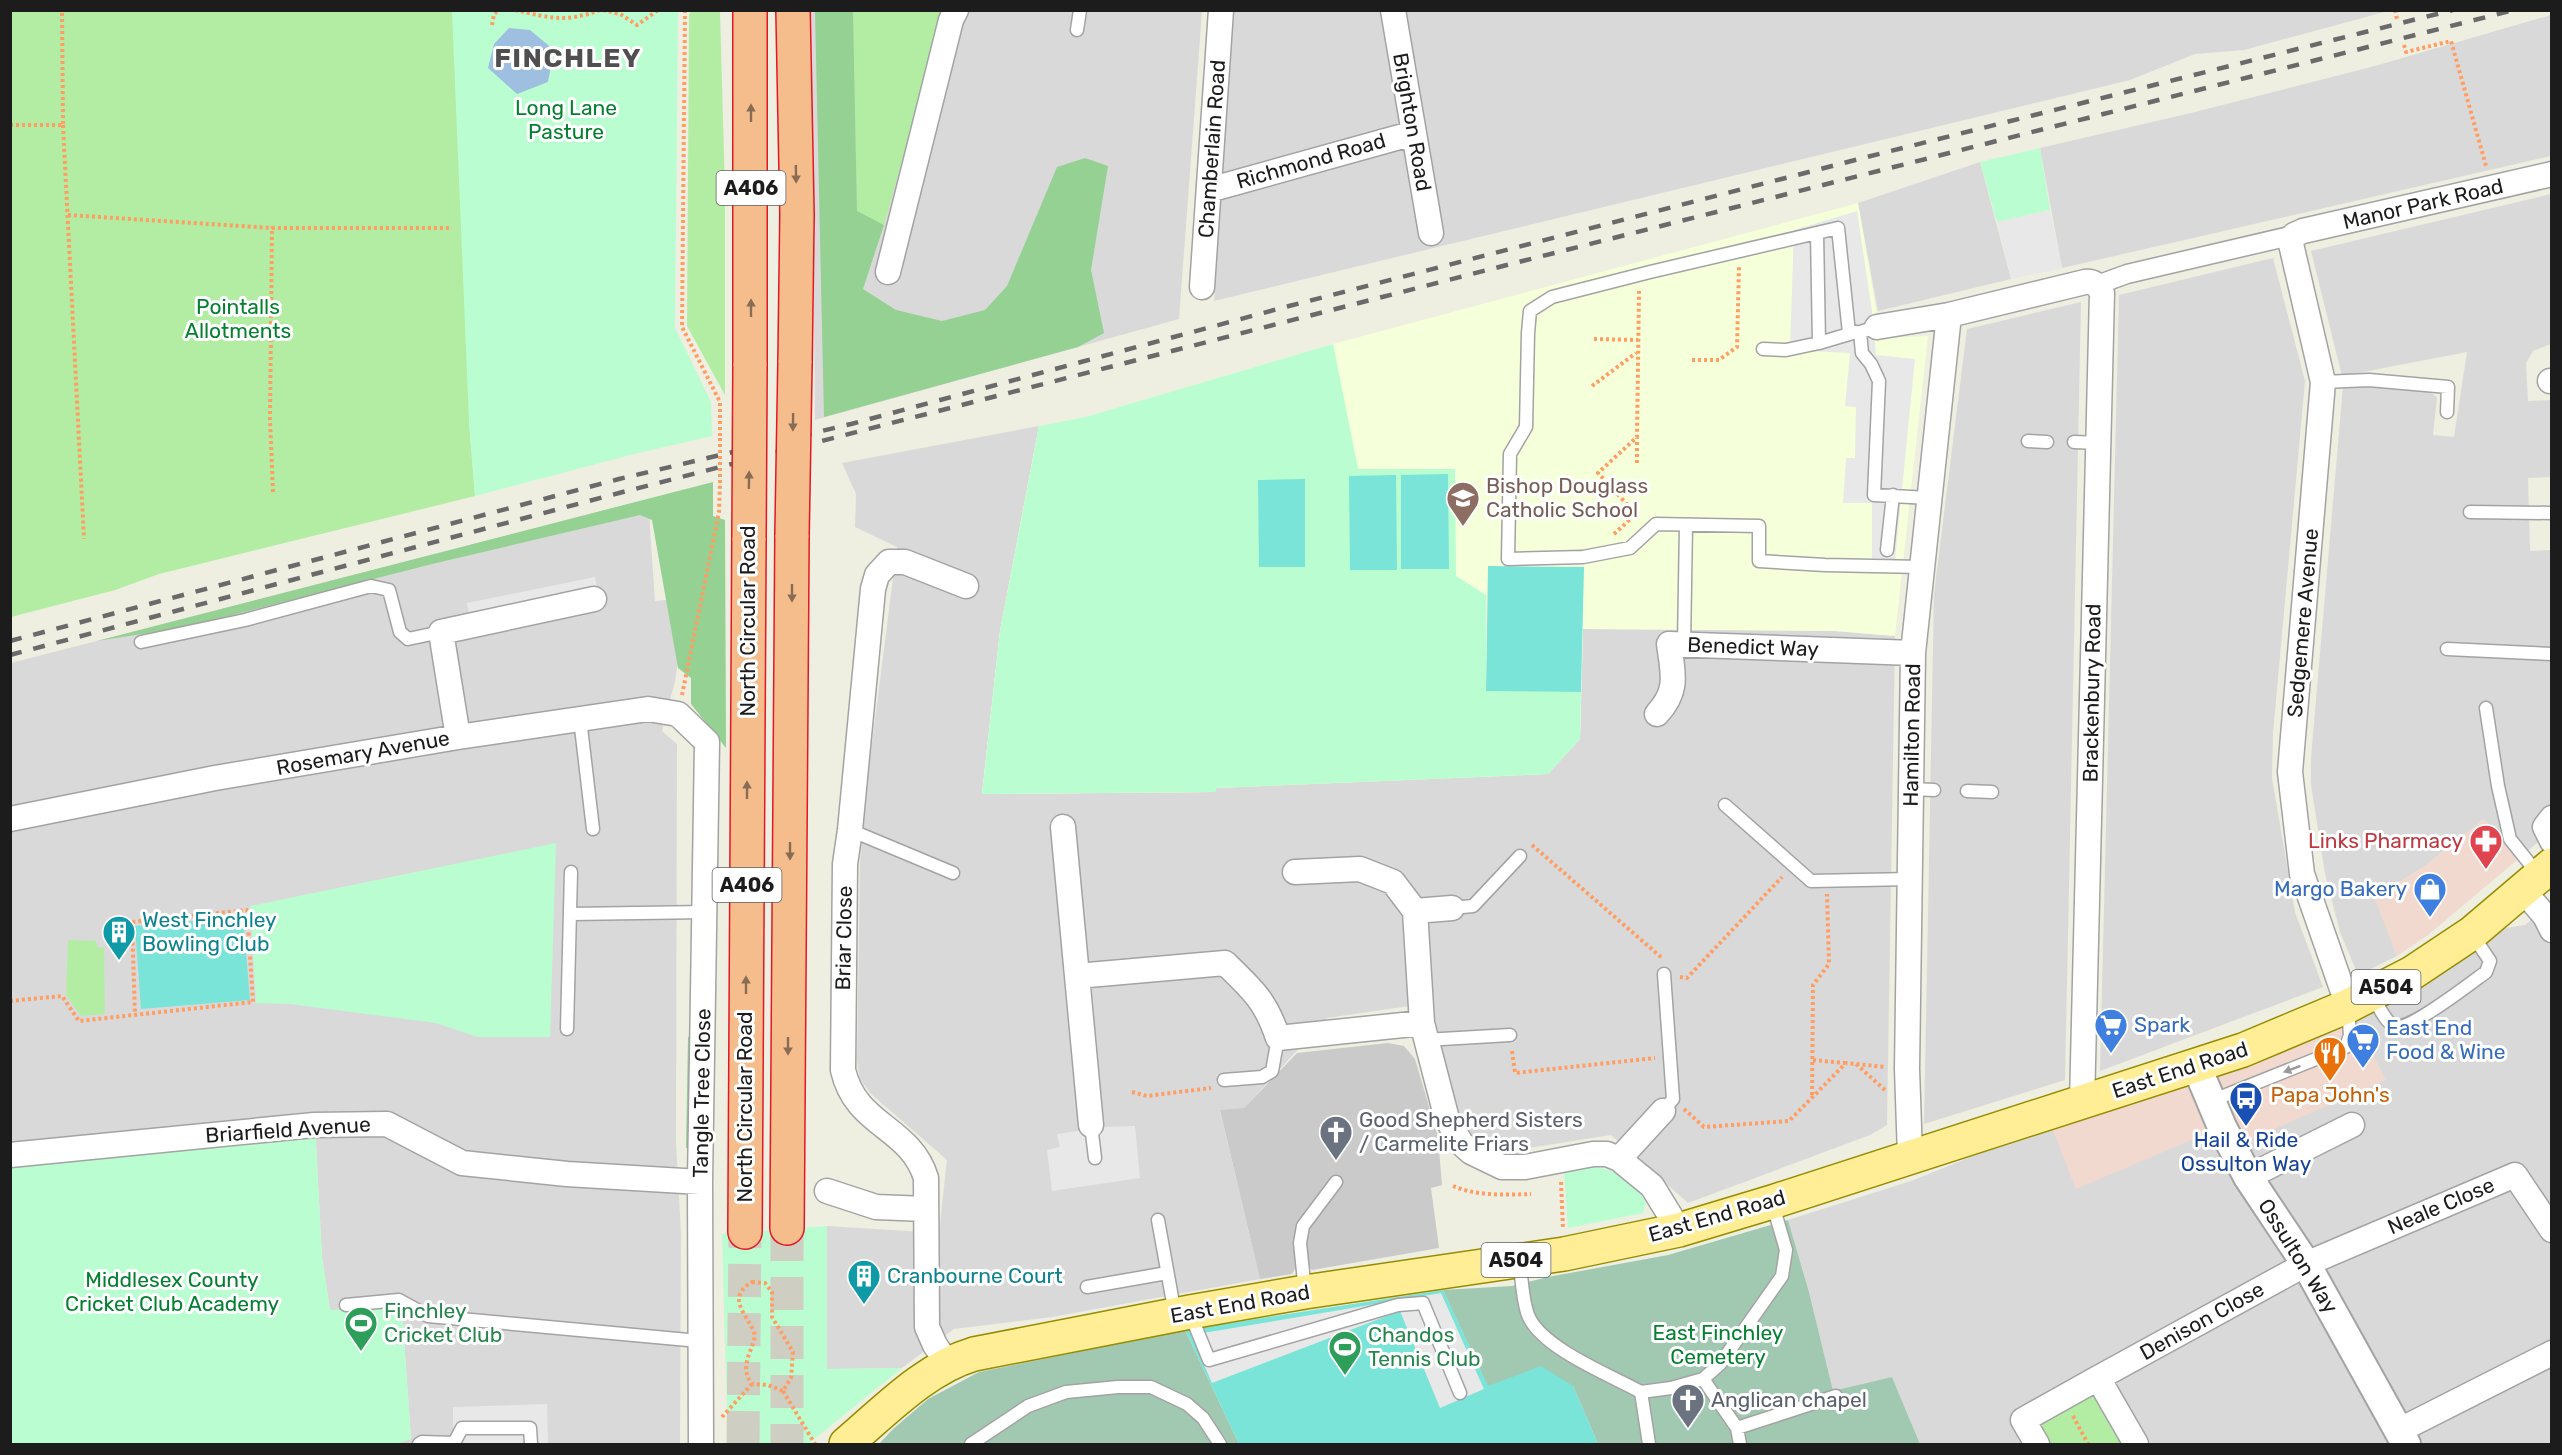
<svg xmlns="http://www.w3.org/2000/svg" width="2562" height="1455" font-family="Rubik,sans-serif">
<style>
.residential{fill:#dad9d9}
.commercial{fill:#f1d9cf}
.education{fill:#f5ffda}
.religious{fill:#cacaca}
.grass{fill:#b3eda3}
.forest{fill:#94d193}
.cemetery{fill:#a1c9b2}
.park{fill:#bafdd1}
.pitch{fill:#79e4d7}
.parking{fill:#e8e8e8}
.water{fill:#9ebfe0}
.lines{fill:none;stroke-linecap:round;stroke-linejoin:round}
.trunk-tunnel{stroke:#cecec3;stroke-width:33;stroke-dasharray:33 16;stroke-linecap:butt}
.service-casing{stroke:#a3a3a3;stroke-width:15}
.pedestrian-casing{stroke:#a3a3a3;stroke-width:21}
.minor-casing{stroke:#a3a3a3;stroke-width:27}
.tertiary-casing{stroke:#a3a3a3;stroke-width:32}
.primary-casing{stroke:#958c00;stroke-width:36}
.trunk-casing{stroke:#e21826;stroke-width:36}
.path{stroke:#ff9d62;stroke-width:4;stroke-dasharray:3 3;stroke-linecap:butt}
.service{stroke:#fff;stroke-width:12}
.pedestrian{stroke:#fff;stroke-width:18}
.minor{stroke:#fff;stroke-width:24}
.tertiary{stroke:#fff;stroke-width:28}
.primary{stroke:#ffee96;stroke-width:33}
.trunk{stroke:#f6bd8c;stroke-width:33}
.rail{stroke:#6a6a6a;stroke-width:4.5;stroke-dasharray:12 12;stroke-linecap:butt}
.trunk-bridge-casing{stroke:#e21826;stroke-width:36;stroke-linecap:butt}
.path-bridge{stroke:#ff9d62;stroke-width:4;stroke-dasharray:3 3;stroke-linecap:butt}
.trunk-bridge{stroke:#f6bd8c;stroke-width:33}
.oneway{fill:#896c54}
.oneway2{fill:#999}
.labels{text-anchor:middle;stroke-width:6;stroke-linejoin:round;paint-order:stroke}
.shield{fill:#fff;stroke:#606060;stroke-width:1.5}
.shield-label{font-size:20px;font-weight:bold;fill:#1c1c1c}
.park-label{font-size:21px;fill:#048030;stroke:#fff}
.street-label{font-size:21px;fill:#1c1c1c;stroke:#fff}
.education-label{font-size:21px;fill:#785e54;stroke:#fff;text-anchor:start}
.health-label{font-size:21px;fill:#be3a42;stroke:#fff;text-anchor:end}
.shop-label{font-size:21px;fill:#366cbe;stroke:#fff;text-anchor:start}
.culture-label{font-size:21px;fill:#0d838f;stroke:#fff;text-anchor:start}
.food-label{font-size:21px;fill:#c56008;stroke:#fff}
.worship-label{font-size:21px;fill:#5b616d;stroke:#fff;text-anchor:start}
.transit-label{font-size:21px;fill:#164399;stroke:#fff}
.leisure-label{font-size:21px;fill:#27864d;stroke:#fff;text-anchor:start}
.district-label{font-size:27px;font-weight:bold;letter-spacing:1.5px;fill:#4f4f4f;stroke:#fff}
</style>
<rect width="100%" height="100%" fill="#eeeee1"/>
<path class="residential" d="M811,11H1202L1179,319L815,420Z
M1233,11H2388L2244,50L2195,54L2130,80L1214,301Z
M2551,15V156L2062,268L2040,148L2191,113L2375,66Z
M1980,162L2011,279L1878,311L1858,203Z
M2551,194V344L2533,351L2526,363L2528,401L2551,400V477L2528,478L2530,551L2551,550V831L2517,860L2484,819L2425,866L2375,897L2397,956L2358,975L2340,932L2325,874L2311,785V758L2343,386L2427,389L2437,398L2433,435L2454,437L2467,352L2342,376L2311,251Z
M2273,258L2305,381L2273,733L2272,778L2295,912L2323,987L2100,1071L2119,295Z
M2081,302L2065,1080L1924,1124L1934,594L1967,329Z
M1039,426L1000,631L982,794L1215,792V788L1580,739L1583,629L1835,631L1895,636L1887,1125L1870,1135L1688,1203L1611,1135L1503,1152L1484,1146L1467,1132L1459,1120L1431,1003L1327,1018L1244,1108L1220,1111L1260,1279L1052,1317L954,1329L902,1368L827,1369V1226L939,1233L947,1160L870,1093L860,1079L857,1062L860,864L866,790L897,547L855,527L856,494L842,463Z
M648,499L655,601L688,598L675,681L662,731L677,744L676,1142L681,1233L680,1444H395L411,1439L402,1310H330L322,1257L315,1126L11,1155V663Z
M2551,903V1444H1920L1892,1377L1833,1392L1809,1292L1788,1220L1914,1180L2196,1065L2472,933L2525,925Z"/>
<path class="commercial" d="M2484,819L2517,860L2428,935L2397,956L2374,897L2425,866Z
M2348,1006L2386,1080L2233,1147L2222,1127L2076,1189L2047,1115Z"/>
<path class="education" d="M1858,203L1881,338L1928,336L1895,636L1835,631L1583,629L1580,739L1548,774L1216,788L1215,792L982,794L1000,631L1039,426L1085,417L1333,344Z"/>
<path class="religious" d="M1388,1043L1404,1046L1415,1059L1438,1137L1442,1185L1431,1188L1439,1248L1312,1270L1307,1265L1296,1267L1292,1274L1260,1279L1220,1110L1244,1108L1297,1053Z"/>
<path class="grass" d="M11,11H669L469,422L475,496L159,574L115,590L11,617Z
M691,11H720L725,191V395L687,326L689,15Z
M853,11H944L884,225L857,212Z
M68,940L96,941L97,947H104L105,1014L81,1016L66,995Z
M2098,1378L2136,1444H2037L2023,1420Z"/>
<path class="forest" d="M815,11H853L857,211L884,225L863,289L896,310L942,321L985,310L1007,286L1057,167L1085,158L1108,166L1091,270L1104,333L1078,347L824,417Z
M713,482V516L725,520L726,748L691,704V678L678,668L652,520L640,515L432,564L186,627L97,641Z
M688,1037H695L696,1149L686,1148Z"/>
<path class="cemetery" d="M1788,1220L1809,1292L1833,1391L1892,1377L1920,1444H1598L1573,1386L1488,1387L1443,1290L1512,1286L1548,1277L1668,1255Z
M1185,1330L1239,1444H879L892,1430L928,1399L979,1372Z"/>
<path class="park" d="M452,11H678L675,328L711,402L712,436L634,454L475,496L469,422Z
M2040,148L2050,210L1997,222L1980,162Z
M1333,344L1358,469H1455L1456,576L1486,595V691L1581,692L1580,739L1548,774L1216,788L1215,792L982,794L1000,631L1039,426L1085,417Z
M556,843L550,1037H478L436,1023L290,1004L256,1003L250,906Z
M315,1125L322,1257L330,1310L402,1309L411,1439L395,1444H11V1155Z
M1593,1167C1614,1168 1637,1184 1646,1203L1643,1213L1568,1228L1564,1172Z
M827,1226V1369L902,1368L808,1444H728L722,1234Z"/>
<path class="pitch" d="M1448,474L1449,569H1401V475Z
M1396,475L1397,570H1350L1349,476Z
M1305,479V567H1259L1258,480Z
M1488,566L1584,567L1581,692L1486,691Z
M243,917L250,1000L141,1009L135,926Z
M1443,1290L1488,1386L1541,1366L1573,1386L1598,1444H1239L1185,1330Z"/>
<path class="parking" d="M2050,210L2062,268L2011,279L1997,222Z
M1857,211L1872,311L1876,355L1915,359L1895,560L1872,558V503H1843L1846,458H1855L1856,407L1845,406L1850,353L1790,350L1794,230Z
M595,577L601,608L473,634L467,603Z
M1135,1126L1140,1178L1052,1191L1047,1150L1060,1147L1057,1134L1105,1127Z
M1441,1293L1484,1389L1440,1408L1400,1311L1212,1383L1191,1335Z
M547,1404L548,1444H404L453,1437V1407Z"/>
<path class="water" d="M509,28L530,30L554,50L548,82L517,94L488,68L494,44Z"/>
<g class="lines">
<path class="trunk-tunnel" d="M787,1228V1444
M743,1444L745,1232"/>
<defs>
<path id="service" d="M1077,30L1080,10
M1817,233L1819,343L1856,332
M1877,327L1860,332L1862,353L1871,364L1879,381L1874,495L1929,498
M1849,333L1838,228L1650,272L1552,297L1530,311L1528,333L1526,427L1510,454L1508,559L1583,557L1630,548L1656,524L1759,526V561L1825,565L1922,567
M1763,349L1786,350L1819,343
M2323,382L2369,380L2448,387L2447,412
M2028,441L2047,442
M2074,442L2099,443
M2470,512L2552,513
M1887,550L1893,495
M141,642L245,620L371,586L389,590L400,632L408,639L441,632
M1684,644L1686,525
M2447,649L2552,654
M2486,708L2498,786L2510,839L2538,874
M580,719L593,829
M1911,789L1934,790
M1967,791L1992,792
M1725,805L1811,881L1911,879
M850,830L953,873
M1452,908L1473,906L1520,856
M570,914L706,912
M2372,995C2378,1004 2384,1021 2394,1026C2407,1033 2472,982 2486,972L2490,961L2472,934
M567,1029L571,872
M1425,1040L1510,1035
M1224,1080L1262,1077L1272,1071L1278,1038
M2211,1101L2346,1047L2350,1035L2348,1008
M1663,1111L1673,1099L1664,974
M1091,1125L1095,1158
M1158,1220L1175,1314
M1519,1260C1522,1277 1522,1299 1528,1315C1541,1348 1610,1375 1641,1392
M1087,1287L1167,1273
M1305,1291L1300,1243L1303,1226L1336,1182
M346,1305L399,1300L428,1316L699,1341
M1190,1313L1209,1360L1398,1305L1423,1303L1460,1393
M1737,1428L1836,1396
M419,1444L422,1442L454,1443L462,1428H530L531,1444
M971,1444L1028,1406L1066,1392L1118,1387H1151L1187,1404L1203,1418L1220,1444
M1649,1444L1641,1392L1671,1388L1703,1379
M1740,1444L1737,1428L1703,1379L1720,1364L1782,1276L1786,1250L1772,1202"/>
<path id="pedestrian" d="M2097,285L2127,274L2294,235"/>
<path id="minor" d="M1393,10L1431,233
M1209,190L1414,133
M888,272L951,20L956,10
M1202,287L1221,10
M1877,327L1949,315L2085,282C2094,281 2098,285 2102,293L2082,1103
M2550,381H2552
M1657,714C1679,690 1673,674 1669,644L1913,653
M458,737L441,632L594,599
M2552,818L2545,827L2552,841
M10,819L215,778L458,737L648,709L678,714L707,742L700,1182L701,1444
M1063,827L1091,1125
M1295,872L1360,869L1393,882L1415,911
M2522,889L2545,916L2552,930
M1415,911L1422,1023L1447,1119L1461,1143L1471,1152L1502,1167H1525L1593,1154H1607L1619,1159L1652,1186L1679,1230
M1415,911L1452,908
M1077,976L1225,963C1252,989 1266,1001 1278,1038L1422,1023
M2348,1006L2302,874L2290,772L2323,382L2291,244L2294,235L2303,231L2552,174
M10,1155L314,1125L387,1124L462,1163L567,1174L700,1182
M1910,1156L1907,1069L1913,653L1949,315
M1619,1159L1663,1111
M2248,1177L2352,1125
M827,1191L876,1207L926,1209
M948,1364L935,1345L927,1327L926,1178C910,1126 856,1127 843,1070L845,864L850,830L873,589L877,575L889,562H905L966,586
M2098,1378L2306,1264L2515,1175L2552,1230
M2398,1431L2552,1353
M2037,1444L2023,1420L2098,1378L2136,1444"/>
<path id="tertiary" d="M2196,1065L2222,1127L2248,1177L2306,1264L2406,1444"/>
<path id="primary" d="M846,1444C885,1411 924,1369 974,1354L1190,1312L1305,1292L1564,1254L1679,1230L1772,1202L2243,1050L2348,1006L2412,973L2472,933L2552,865"/>
<path id="trunk" d="M793,10L797,215L795,363
M750,366V10
M787,1228L792,535
M745,1232L749,538"/>
</defs>
<use href="#service" class="service-casing"/>
<use href="#pedestrian" class="pedestrian-casing"/>
<use href="#minor" class="minor-casing"/>
<use href="#tertiary" class="tertiary-casing"/>
<use href="#primary" class="primary-casing"/>
<use href="#trunk" class="trunk-casing"/>
<path class="path" d="M515,10C551,18 564,23 600,10
M603,10L620,14L637,25L658,10
M685,10L682,327L720,402V438
M2395,10L2397,19
M492,25L494,14L499,10
M2404,45L2406,52L2451,41L2486,166
M10,125H63L62,10
M63,125L84,539
M68,215L272,228
M1594,339L1638,340
M1692,360H1719L1737,347L1739,267
M1592,386L1636,353
M1637,463V438
M273,492L270,419L272,228H452
M1635,500L1636,514
M1614,534L1636,514L1598,473L1637,437L1639,291
M682,695L719,512L720,483
M1532,845L1662,958
M1680,977L1687,978L1782,877
M10,1001L62,996L79,1021L253,1002L247,910L132,922L135,1015
M1512,1051L1515,1073L1655,1058
M1813,1060L1845,1063
M1856,1064L1886,1091
M1132,1092L1147,1096L1211,1088
M1812,1095L1813,985L1829,964L1827,894
M1684,1109L1704,1127L1789,1121L1846,1063L1885,1067
M1561,1182L1563,1229
M1453,1186C1476,1196 1506,1195 1531,1194
M752,1282L765,1283L772,1292V1317L793,1352L791,1378L783,1391L768,1385L752,1384C739,1367 751,1354 755,1336C751,1317 723,1299 752,1282Z
M783,1391L815,1444
M2073,1416L2088,1444
M722,1417L752,1384"/>
<use href="#service" class="service"/>
<use href="#pedestrian" class="pedestrian"/>
<use href="#minor" class="minor"/>
<use href="#tertiary" class="tertiary"/>
<use href="#primary" class="primary"/>
<use href="#trunk" class="trunk"/>
<path class="rail" d="M10,641L619,479L851,424L1289,306L1859,159L2453,10
M10,655L619,493L1503,266L2514,10"/>
<defs>
<path id="trunk-bridge" d="M792,535L795,363
M749,538L750,366"/>
</defs>
<use href="#trunk-bridge" class="trunk-bridge-casing"/>
<path class="path-bridge" d="M720,483V438"/>
<use href="#trunk-bridge" class="trunk-bridge"/>
</g>
<defs><path id="oneway-solid" d="M-6-.8H1V-3.2L6.5 0L1 3.2V.8H-6Z" transform="scale(1.5)"/></defs>
<g class="oneway">
<use href="#oneway-solid" transform="translate(751 113) rotate(-90)"/>
<use href="#oneway-solid" transform="translate(796 174) rotate(89)"/>
<use href="#oneway-solid" transform="translate(751 308) rotate(-90)"/>
<use href="#oneway-solid" transform="translate(793 422) rotate(91)"/>
<use href="#oneway-solid" transform="translate(749 480) rotate(-89)"/>
<use href="#oneway-solid" transform="translate(792 593) rotate(90)"/>
<use href="#oneway-solid" transform="translate(747 790) rotate(-90)"/>
<use href="#oneway-solid" transform="translate(790 851) rotate(90)"/>
<use href="#oneway-solid" transform="translate(746 985) rotate(-90)"/>
<use href="#oneway-solid" transform="translate(788 1046) rotate(90)"/>
</g>
<use class="oneway2" href="#oneway-solid" transform="translate(2292 1069) rotate(159)"/>
<defs>
<symbol id="school-pin" viewBox="-11 -11 22 30"><path d="M0 17L-7.5 6A9.5 9.5 0 1 1 7.5 6Z" fill="#8d6e63" stroke="#fff"/><path d="M0-5L7-2L0 1L-7-2ZM-4 1L0 2.5L4 1V4Q0 6-4 4Z" fill="#fff"/></symbol>
<symbol id="pharmacy-pin" viewBox="-11 -11 22 30"><path d="M0 17L-7.5 6A9.5 9.5 0 1 1 7.5 6Z" fill="#e0444e" stroke="#fff"/><path d="M-2-6h4v4h4v4h-4v4h-4v-4h-4v-4h4Z" fill="#fff"/></symbol>
<symbol id="shop-pin" viewBox="-11 -11 22 30"><path d="M0 17L-7.5 6A9.5 9.5 0 1 1 7.5 6Z" fill="#3f7fe0" stroke="#fff"/><path d="M-5-2.5h2.3a2.7 3.5 0 0 1 5.4 0H5L5.5 6h-11ZM-1.5-2.5h3a1.5 2.3 0 0 0-3 0Z" fill="#fff"/></symbol>
<symbol id="building-pin" viewBox="-11 -11 22 30"><path d="M0 17L-7.5 6A9.5 9.5 0 1 1 7.5 6Z" fill="#0f9aa8" stroke="#fff"/><path d="M-4-6H4V6H1V3H-1V6H-4ZM-2.5-4.3h1.7v1.8h-1.7ZM.8-4.3h1.7v1.8H.8ZM-2.5-1h1.7V.8h-1.7ZM.8-1h1.7V.8H.8Z" fill="#fff"/></symbol>
<symbol id="supermarket-pin" viewBox="-11 -11 22 30"><path d="M0 17L-7.5 6A9.5 9.5 0 1 1 7.5 6Z" fill="#3f7fe0" stroke="#fff"/><path d="M-6-5.5h2.5l.6 2H6L4.5 2H-2.5L-4.4-4H-6ZM-1.5 3.2a1.3 1.3 0 1 0 .1 0ZM3 3.2a1.3 1.3 0 1 0 .1 0Z" fill="#fff"/></symbol>
<symbol id="restaurant-pin" viewBox="-11 -11 22 30"><path d="M0 17L-7.5 6A9.5 9.5 0 1 1 7.5 6Z" fill="#e8710a" stroke="#fff"/><path d="M-5-6h1v4h1v-4h1v4h1v-4h1v5L-1.5 .5V6h-2V.5L-5-1ZM5-6V6H3V1.5H1.5Q1.5-4 5-6Z" fill="#fff"/></symbol>
<symbol id="bus-pin" viewBox="-11 -11 22 30"><path d="M0 17L-7.5 6A9.5 9.5 0 1 1 7.5 6Z" fill="#1a4fb4" stroke="#fff"/><path d="M-5-6H5V4H4V6H2V4H-2V6H-4V4H-5ZM-3.5-4V0h7V-4ZM-3.5 1.2v1.5H-2V1.2ZM2 1.2v1.5H3.5V1.2Z" fill="#fff"/></symbol>
<symbol id="church-pin" viewBox="-11 -11 22 30"><path d="M0 17L-7.5 6A9.5 9.5 0 1 1 7.5 6Z" fill="#6b7280" stroke="#fff"/><path d="M-1.2-6h2.4v3.5h3.3v2.4h-3.3V6h-2.4V-.1h-3.3v-2.4h3.3Z" fill="#fff"/></symbol>
<symbol id="stadium-pin" viewBox="-11 -11 22 30"><path d="M0 17L-7.5 6A9.5 9.5 0 1 1 7.5 6Z" fill="#2e9e5b" stroke="#fff"/><path d="M0-5a6.5 5 0 1 0 0 10a6.5 5 0 1 0 0-10ZM-3.5-1.8h7v3.6h-7Z" fill="#fff"/></symbol>
</defs>
<g fill-rule="evenodd">
<use href="#school-pin" x="1444" y="479" width="38" height="52"/>
<use href="#pharmacy-pin" x="2467" y="822" width="38" height="52"/>
<use href="#shop-pin" x="2411" y="870" width="38" height="52"/>
<use href="#building-pin" x="100" y="913" width="38" height="52"/>
<use href="#supermarket-pin" x="2092" y="1006" width="38" height="52"/>
<use href="#supermarket-pin" x="2344" y="1021" width="38" height="52"/>
<use href="#restaurant-pin" x="2311" y="1034" width="38" height="52"/>
<use href="#bus-pin" x="2227" y="1079" width="38" height="52"/>
<use href="#church-pin" x="1317" y="1113" width="38" height="52"/>
<use href="#building-pin" x="845" y="1257" width="38" height="52"/>
<use href="#stadium-pin" x="342" y="1304" width="38" height="52"/>
<use href="#stadium-pin" x="1326" y="1328" width="38" height="52"/>
<use href="#church-pin" x="1669" y="1381" width="38" height="52"/>
</g>
<g class="labels">
<g class="shield">
<rect x="716.5" y="171" width="69" height="34" rx="4.5"/>
<rect x="712.5" y="868" width="69" height="34" rx="4.5"/>
<rect x="2351.5" y="970" width="69" height="34" rx="4.5"/>
<rect x="1481.5" y="1243" width="69" height="34" rx="4.5"/>
</g>
<g class="shield-label">
<text x="751" y="195">A406</text>
<text x="747" y="892">A406</text>
<text x="2386" y="994">A504</text>
<text x="1516" y="1267">A504</text>
</g>
<g class="park-label">
<text x="566" y="115">Long Lane<tspan x="566" dy="24">Pasture</tspan></text>
<text x="238" y="314">Pointalls<tspan x="238" dy="24">Allotments</tspan></text>
<text x="172" y="1287">Middlesex County<tspan x="172" dy="24">Cricket Club Academy</tspan></text>
<text x="1718" y="1340">East Finchley<tspan x="1718" dy="24">Cemetery</tspan></text>
</g>
<g class="street-label">
<text transform="translate(1412 122) rotate(80)" y="7">Brighton Road</text>
<text transform="translate(1212 149) rotate(-86)" y="7">Chamberlain Road</text>
<text transform="translate(1311 161) rotate(-16)" y="7">Richmond Road</text>
<text transform="translate(2423 204) rotate(-13)" y="7">Manor Park Road</text>
<text transform="translate(748 621) rotate(-90)" y="7">North Circular Road</text>
<text transform="translate(2303 623) rotate(-85)" y="7">Sedgemere Avenue</text>
<text transform="translate(1753 647) rotate(2)" y="7">Benedict Way</text>
<text transform="translate(2092 693) rotate(-89)" y="7">Brackenbury Road</text>
<text transform="translate(1912 735) rotate(-89)" y="7">Hamilton Road</text>
<text transform="translate(363 753) rotate(-10)" y="7">Rosemary Avenue</text>
<text transform="translate(844 938) rotate(-89)" y="7">Briar Close</text>
<text transform="translate(2180 1070) rotate(-18)" y="7">East End Road</text>
<text transform="translate(702 1093) rotate(-89)" y="7">Tangle Tree Close</text>
<text transform="translate(745 1107) rotate(-90)" y="7">North Circular Road</text>
<text transform="translate(288 1130) rotate(-4)" y="7">Briarfield Avenue</text>
<text transform="translate(2441 1206) rotate(-23)" y="7">Neale Close</text>
<text transform="translate(1717 1216) rotate(-16)" y="7">East End Road</text>
<text transform="translate(2298 1256) rotate(58)" y="7">Ossulton Way</text>
<text transform="translate(1240 1304) rotate(-10)" y="7">East End Road</text>
<text transform="translate(2202 1321) rotate(-29)" y="7">Denison Close</text>
</g>
<g class="education-label">
<text x="1486" y="493">Bishop Douglass<tspan x="1486" dy="24">Catholic School</tspan></text>
</g>
<g class="health-label">
<text x="2463" y="848">Links Pharmacy</text>
</g>
<g class="shop-label">
<text x="2407" y="896" text-anchor="end">Margo Bakery</text>
<text x="2134" y="1032">Spark</text>
<text x="2386" y="1035">East End<tspan x="2386" dy="24">Food &amp; Wine</tspan></text>
</g>
<g class="culture-label">
<text x="142" y="927">West Finchley<tspan x="142" dy="24">Bowling Club</tspan></text>
<text x="887" y="1283">Cranbourne Court</text>
</g>
<g class="food-label">
<text x="2330" y="1102">Papa John's</text>
</g>
<g class="worship-label">
<text x="1359" y="1127">Good Shepherd Sisters<tspan x="1359" dy="24">/ Carmelite Friars</tspan></text>
<text x="1711" y="1407">Anglican chapel</text>
</g>
<g class="transit-label">
<text x="2246" y="1147">Hail &amp; Ride<tspan x="2246" dy="24">Ossulton Way</tspan></text>
</g>
<g class="leisure-label">
<text x="384" y="1318">Finchley<tspan x="384" dy="24">Cricket Club</tspan></text>
<text x="1368" y="1342">Chandos<tspan x="1368" dy="24">Tennis Club</tspan></text>
</g>
<g class="district-label">
<text x="568" y="67">FINCHLEY</text>
</g>
</g>
<rect width="2562" height="1455" fill="none" stroke="#1c1c1c" stroke-width="24"/>
</svg>
